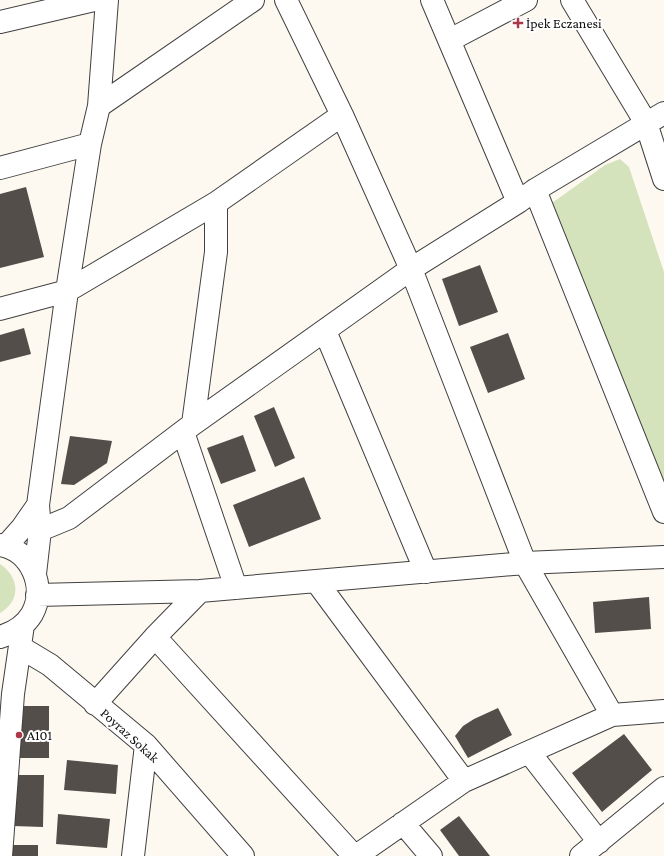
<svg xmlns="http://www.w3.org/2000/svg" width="664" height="856" font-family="'Crimson Pro',serif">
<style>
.green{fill:#d5e3bd}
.building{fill:#544e4b}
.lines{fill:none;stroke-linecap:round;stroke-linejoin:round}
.minor-casing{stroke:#404040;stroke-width:24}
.minor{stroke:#fff;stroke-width:22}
.poi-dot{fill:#ab3849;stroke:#fff;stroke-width:1.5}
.labels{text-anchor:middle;stroke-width:4;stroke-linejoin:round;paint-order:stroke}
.poi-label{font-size:14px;fill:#0d0d0d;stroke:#fff;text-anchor:start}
.street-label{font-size:14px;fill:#0d0d0d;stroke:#fff}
</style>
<rect width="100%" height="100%" fill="#fdf9f0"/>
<path class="green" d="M620,159L629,167L664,272V491L552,203L605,165Z
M0,564C20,577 21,601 0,613Z"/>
<path class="building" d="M26,187L44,257L0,268V194Z
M480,265L498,312L459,326L442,279Z
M24,328L31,354L0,362V335Z
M508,333L525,379L488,393L470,347Z
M274,407L295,458L275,467L254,416Z
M243,435L256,471L221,484L207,448Z
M70,436L112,441L107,463L74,485L61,484Z
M304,477L321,519L249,547L233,505Z
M649,597L651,629L595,633L593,602Z
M20,706H49V758H19Z
M498,708L512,735L468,758L455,736L463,726L474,719Z
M624,734L652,770L602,812L572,773Z
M67,760L118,765L116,794L64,790Z
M14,775H44L43,827L13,826Z
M58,814L110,819L107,848L56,844Z
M459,816L490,856H459L440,830Z
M8,845H38V856H8Z"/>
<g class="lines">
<defs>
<path id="minor" d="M286,0L342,115L411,269L525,563L612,715
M432,0L518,202
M572,0L646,123L664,179
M0,22L94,0
M450,40L526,0
M99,106L253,0
M0,168L90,144
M535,190L664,512
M0,309L67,291L216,203L342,115
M325,331L426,572
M193,424L216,252V203
M183,432L236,588
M40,530L69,518L193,424L411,269L518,202L535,190L664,113
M0,545C31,550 47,587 32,614C25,626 13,633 0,637
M6,546L22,528L38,505
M35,574L40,530L38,505L67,291L90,144L99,106L107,0
M316,581L464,781
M37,595L200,591L525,563L664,557
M155,637L354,856
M20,647L50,665L146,745L243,856
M95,704L155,637L200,591
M529,752L599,842
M403,823L431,856
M1,856L13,694L23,625
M133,856L146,745
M356,856L464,781L612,715L664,711
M581,856L664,788"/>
</defs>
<use href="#minor" class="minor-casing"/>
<use href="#minor" class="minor"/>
</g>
<g class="poi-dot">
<path d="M516 17h4v4h4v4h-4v4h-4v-4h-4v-4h4z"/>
<circle cx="19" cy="735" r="4"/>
</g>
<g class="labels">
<g class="poi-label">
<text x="526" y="28">İpek Eczanesi</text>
<text x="27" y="740">A101</text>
</g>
<g class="street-label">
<text transform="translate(130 735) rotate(42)" y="5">Poyraz Sokak</text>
</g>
</g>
</svg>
